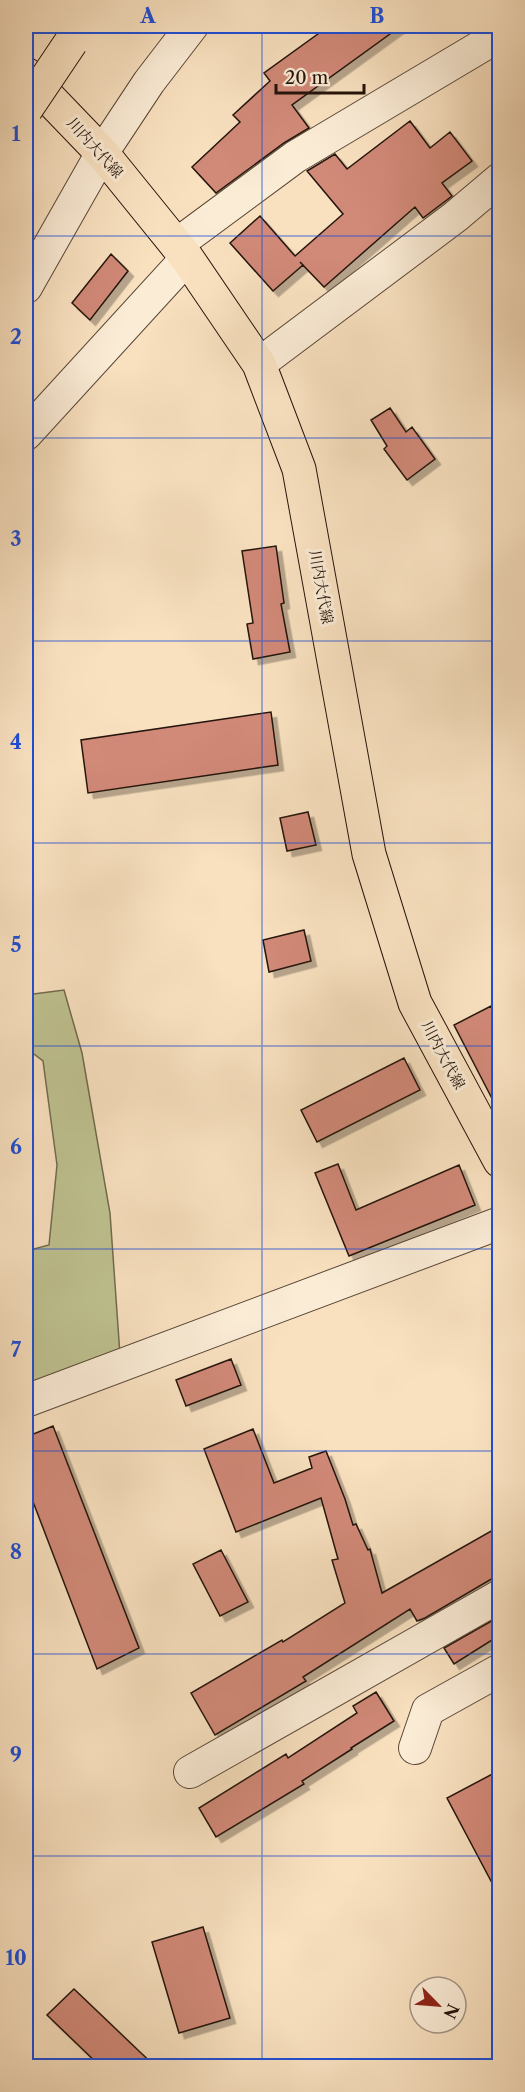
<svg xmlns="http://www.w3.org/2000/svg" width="525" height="2092" font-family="'Libre Caslon Text','Noto Serif JP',serif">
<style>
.green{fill:#bfc291;stroke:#726b4e;stroke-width:1.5}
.building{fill:#d18978;stroke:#24140b;stroke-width:1.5;filter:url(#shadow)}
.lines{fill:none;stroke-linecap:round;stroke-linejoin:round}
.minor-casing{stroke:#594738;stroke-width:34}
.major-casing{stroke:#24140b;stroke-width:35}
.minor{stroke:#fbecd6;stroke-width:32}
.major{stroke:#f9e1c0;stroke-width:33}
.highway-bridge-casing{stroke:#24140b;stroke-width:35;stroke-linecap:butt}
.highway-bridge{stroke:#f9e1c0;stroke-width:33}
.grid{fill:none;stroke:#1d4ed8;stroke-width:1.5;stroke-opacity:0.55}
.labels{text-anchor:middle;stroke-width:6;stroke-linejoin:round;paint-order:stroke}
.street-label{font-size:15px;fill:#24140b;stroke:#fbecd6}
.neatline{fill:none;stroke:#1d4ed8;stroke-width:2}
.grid-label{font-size:20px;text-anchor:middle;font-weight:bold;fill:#1d4ed8}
</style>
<defs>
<filter id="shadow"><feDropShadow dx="5.5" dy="5.5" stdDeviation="0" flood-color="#0004"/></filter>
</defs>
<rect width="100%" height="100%" fill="#f9e1c0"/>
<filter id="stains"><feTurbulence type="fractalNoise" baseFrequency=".00333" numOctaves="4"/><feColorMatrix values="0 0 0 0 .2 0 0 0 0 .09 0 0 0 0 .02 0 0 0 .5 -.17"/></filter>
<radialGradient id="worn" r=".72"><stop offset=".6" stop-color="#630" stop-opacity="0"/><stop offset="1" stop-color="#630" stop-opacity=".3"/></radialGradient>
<path class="green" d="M64,990L82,1053L110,1213L120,1355L26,1388V1251L49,1245L57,1165L43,1061L26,1048V995Z"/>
<path class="building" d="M329,26H401L292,105L309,128L284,143L216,193L192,167L240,122L233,115L270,81L264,73Z
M410,121L430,148L450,132L472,161L442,183L452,196L423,218L415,207L324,287L300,262L303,265L273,291L230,243L260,216L295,256L343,214L307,171L335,154L347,169Z
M111,254L128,271L90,320L72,303Z
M390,408L406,432L412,427L435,459L407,480L384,449L387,446L371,420Z
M276,546L284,603L281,604L290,652L253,659L247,624L253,623L242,551Z
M271,712L278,765L88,793L81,740Z
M308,812L316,845L287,851L280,818Z
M304,930L311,961L269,972L263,940Z
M491,1006L500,1023V1114L454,1025Z
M404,1058L420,1090L317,1142L301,1110Z
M338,1164L356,1210L459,1165L475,1205L349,1256L315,1173Z
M231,1359L241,1385L186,1406L176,1380Z
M53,1426L139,1648L97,1669L27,1486L31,1435Z
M253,1429L274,1483L312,1468L309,1457L326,1451L345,1499L353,1525L356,1524L368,1550L370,1549L382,1593L500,1526V1574L425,1618L417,1621L410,1609L303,1677L306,1681L215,1735L191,1693L282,1640L283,1642L345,1603L332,1560L338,1559L321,1498L236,1532L204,1449Z
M221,1550L248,1602L220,1616L193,1564Z
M495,1619L500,1626V1635L454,1664L444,1648Z
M376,1692L394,1721L351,1748L352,1749L302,1781L304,1784L216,1837L199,1808L286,1754L288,1758L357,1713L353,1706Z
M500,1770V1898L447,1798Z
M203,1927L230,2018L179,2033L152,1942Z
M74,1989L141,2053L156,2067H101L47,2015Z"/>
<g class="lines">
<defs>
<path id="minor" d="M176,245L295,157L490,41
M26,287L102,153L149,82L192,26
M259,364L455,217L500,179
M26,434L187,258
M26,1401L500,1223
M415,1748L428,1710L500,1670
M190,1772L500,1596"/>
<path id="major" d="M26,74L102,153L187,258L259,364L299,469L369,854L415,1003L500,1161"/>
</defs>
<use href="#minor" class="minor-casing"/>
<use href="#major" class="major-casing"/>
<use href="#minor" class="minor"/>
<use href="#major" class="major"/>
<defs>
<path id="highway-bridge" d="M26,109L71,42"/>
</defs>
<use href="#highway-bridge" class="highway-bridge-casing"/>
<use href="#highway-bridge" class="highway-bridge"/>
</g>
<path class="grid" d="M262,26V2066M26,236H500M26,438H500M26,641H500M26,843H500M26,1046H500M26,1249H500M26,1451H500M26,1654H500M26,1856H500"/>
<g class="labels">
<g class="street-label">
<text transform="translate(95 148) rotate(48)" y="5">川内大代線</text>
<text transform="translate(321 587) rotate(80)" y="5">川内大代線</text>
<text transform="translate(443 1055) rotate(62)" y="5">川内大代線</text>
</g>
</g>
<rect width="525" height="2092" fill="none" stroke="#f9e1c0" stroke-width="66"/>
<g transform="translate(438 2005) rotate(115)"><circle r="28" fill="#fbecd6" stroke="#a59685" stroke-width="1.5"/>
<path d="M0-4.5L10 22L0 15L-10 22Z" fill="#8f2418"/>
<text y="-9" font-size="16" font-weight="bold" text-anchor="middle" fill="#24140b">N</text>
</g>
<path d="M276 84v9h88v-9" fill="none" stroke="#24140b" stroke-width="3"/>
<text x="285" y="84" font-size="18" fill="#24140b" stroke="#fbecd6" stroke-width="4.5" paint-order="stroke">20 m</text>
<rect x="33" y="33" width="459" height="2026" class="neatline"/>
<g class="grid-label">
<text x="148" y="23">A</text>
<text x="377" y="23">B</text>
<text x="16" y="141">1</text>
<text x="16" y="344">2</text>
<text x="16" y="546">3</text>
<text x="16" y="749">4</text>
<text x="16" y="952">5</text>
<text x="16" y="1154">6</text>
<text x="16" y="1357">7</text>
<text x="16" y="1559">8</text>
<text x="16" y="1762">9</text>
<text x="16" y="1965">10</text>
</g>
<rect width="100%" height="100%" filter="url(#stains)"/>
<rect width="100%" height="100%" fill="url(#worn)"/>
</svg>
